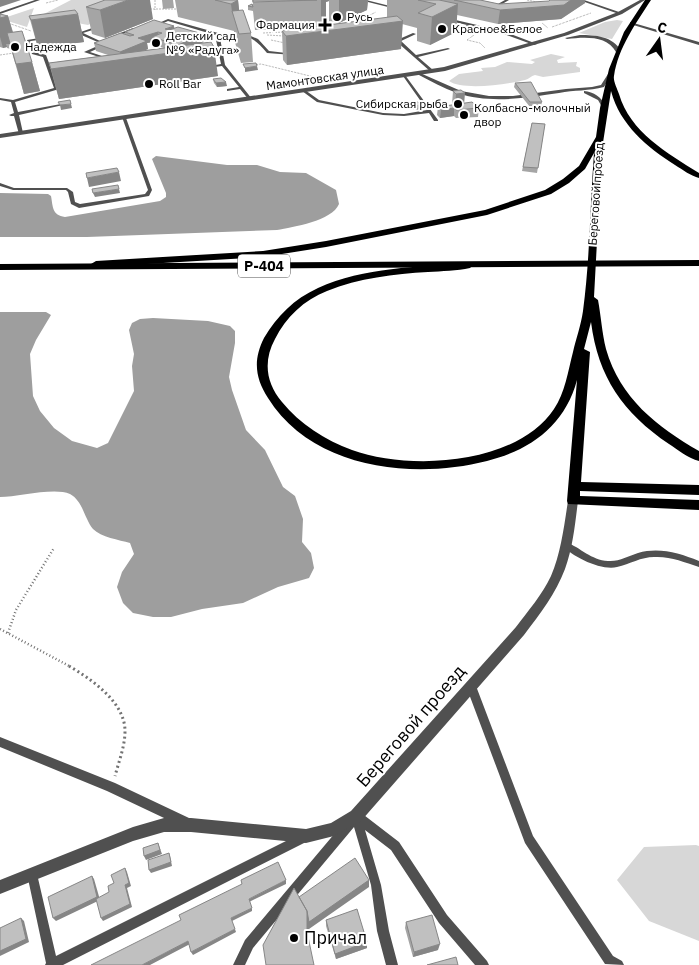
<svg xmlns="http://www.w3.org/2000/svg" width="699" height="965" font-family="'IBM Plex Sans',sans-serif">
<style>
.green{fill:#d7d7d7}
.water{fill:#9e9e9e}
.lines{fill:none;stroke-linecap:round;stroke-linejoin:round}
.path-far2{stroke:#727272;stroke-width:1;stroke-dasharray:0.5 1;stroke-linecap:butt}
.path-far1{stroke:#727272;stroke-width:2.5;stroke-dasharray:1 2.5;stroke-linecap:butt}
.path{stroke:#727272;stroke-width:3;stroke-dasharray:2 3;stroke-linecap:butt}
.service{fill:#505050;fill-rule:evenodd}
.minor{fill:#505050;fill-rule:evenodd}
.tertiary{fill:#505050;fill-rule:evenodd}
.primary{fill:#000;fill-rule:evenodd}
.trunk{fill:#000;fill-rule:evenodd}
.wall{fill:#a5a5a5;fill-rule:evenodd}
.shaded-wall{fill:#868686}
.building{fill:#c0c0c0;stroke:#868686}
.poi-dot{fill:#000;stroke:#fff;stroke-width:2}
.labels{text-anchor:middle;stroke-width:4;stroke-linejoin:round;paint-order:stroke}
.far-poi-label{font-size:12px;fill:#000;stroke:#fff;text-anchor:start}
.far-street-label{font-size:12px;fill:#000;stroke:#fff}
.shield{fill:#fff;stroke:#4c4c4c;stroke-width:1}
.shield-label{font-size:14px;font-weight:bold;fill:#000}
.near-street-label{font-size:18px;fill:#000;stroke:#fff}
.near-poi-label{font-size:18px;fill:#000;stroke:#fff;text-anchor:start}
</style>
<rect width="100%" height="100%" fill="#fff"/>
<path class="green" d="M71,0H101L126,4L88,25L40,16Z
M34,8L27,27L1,19Z
M617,20L623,21L612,39L579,33L605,22Z
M551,54L565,57L557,60L558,63L577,62L576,66L580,68V72L543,77L535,75C531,76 529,79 525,80C509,84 463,91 449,81L459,74L483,71L481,68L495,67L507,62L532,64L535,62L530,60Z
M696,845L699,846V941L649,921L617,880L644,847Z"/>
<path class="water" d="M156,156L227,165H257L280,172L306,173L336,190L339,204C332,221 293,227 277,230L87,237H0V193L48,194L51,196C53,207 52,215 65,217L160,201L166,197V193L152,159Z
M0,312H46L51,315L36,340L30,354L33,396L40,411L54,428L72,441L97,448L108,443L134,391L132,366L134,354L129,330L132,323L140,319L153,318L208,321L230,326L235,331V343L229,377L232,390L246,430L265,450L283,487L295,496L303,519L302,542L311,553L314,568L309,578L278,587L243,603L202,609L171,617H153L133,613L123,603L117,587L122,572L134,554L130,543C119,540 101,537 93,529C84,518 83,501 70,494C54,487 18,497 0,497Z"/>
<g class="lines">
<path class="path-far2" d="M155,0V10
M527,0L537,2
M46,3L58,0
M150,9H179
M325,20L336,25
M356,22L376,12
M8,23L31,31
M542,23L548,28
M552,27L591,13
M526,31H540
M263,33L285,32
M267,35L284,36
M474,35L467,40L480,43L485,48
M271,40L285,43
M0,55L14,53
M253,65L261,64L318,78"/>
<path class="path-far1" d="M0,629L71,667
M8,633L16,610L54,548"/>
<path class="path" d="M69,666C91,679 125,702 125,731C125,746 119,761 115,776"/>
<path class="service" d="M35,0H40L0,14V12Z
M360,0H366L398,8L396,9Z
M505,0H509L492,10L489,9Z
M579,0H584L622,13L619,14Z
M447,18L503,31L537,44L534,45L501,33L470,26L461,31L446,27L447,25L461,29L467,25L446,20Z
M168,19L218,33L219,36L246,34L258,39L269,51L295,54L293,55L267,53C250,32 244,36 220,38L225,65L252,99L249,100L240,89L227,91V89L239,87L222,66L207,68L205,67L221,64L215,35L168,21L155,27L152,26Z
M101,25L102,27L83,33L100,41L133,28L136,29L100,43L79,34L74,36L72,35Z
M413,33L416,34L401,41L416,55L448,48L450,49L418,57L433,70V72H431L397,42L391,41L397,40Z
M46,37L45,39L31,41L35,52L46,55L58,87L64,86L66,87L15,102L18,112L61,104L63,105L19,115L23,133L19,134L14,116H11L9,115L14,113L11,102L0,100V98L13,100L54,88L43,57L32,54L27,40Z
M102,44L105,45L90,52L108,58V60L84,52Z
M420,73L461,91L489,96H513L566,89L592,87L601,85L608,74L611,75L604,87C589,91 574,90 559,93C525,98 490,104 457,93C443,88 431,81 419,75L418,74Z
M405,75L438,120V121H434L429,113L404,116L383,115L317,102L302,91L305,90L319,100L383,113L404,114L427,110L403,76Z
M584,91C594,92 601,97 606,106L602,107L598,100L584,93Z
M122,117L126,118L152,190L149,196L79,208L71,204L68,192L66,190H13L0,186V183L14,188H67L73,192L75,202L80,204L145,194L148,190Z
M566,542C581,548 591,560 608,561C619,562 628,556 638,553C659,547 679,553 699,561V567C684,562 670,556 654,557C641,557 630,564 617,567C602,571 572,557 562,545L563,543Z
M471,682L474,683L476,686L533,836L613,956L622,961L624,965L605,964L525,843L466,686L468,683Z
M0,737L115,783L189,818L190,822L189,826L185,827L181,826L107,791L0,747Z
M356,811L360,812L399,842L447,915L487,961L489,965H475L439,923L391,850L365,830L381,885L389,931L398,965H386L377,931L371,885L354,827L253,948L245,965H233L245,940L346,820L350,819L352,820L351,816L352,812Z
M304,832L308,833L309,837L308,841L63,965H45L46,963L27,874L28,870L32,869L36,870L37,874L56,956Z"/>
<path class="minor" d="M630,22L699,42V45L630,24Z
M573,497L577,498L578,501C575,524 573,547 565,569C556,593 540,614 524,635L361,821L334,836L306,843L191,832H164L133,841L0,894V880L133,827L164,818H191L306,829L331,823L351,811L516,627C528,611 542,595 551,576C561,553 564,526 568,501L569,498Z"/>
<path class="tertiary" d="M640,0H645L622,14L568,35L445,71L0,138V134L444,67L564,33L618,12Z
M580,35C595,35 613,36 621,51L616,52C607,35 584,37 567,39L565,38Z"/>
<path class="primary" d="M645,0H651C636,23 618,48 614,76C613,81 617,88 619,94C630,132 667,153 699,173V178C691,176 683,170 675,165C647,147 620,125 611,91L602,149L594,297L598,300C601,316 602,333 606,349C620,398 657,427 699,451V461C688,458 678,450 669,444C623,413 598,377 591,322L584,349L590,352L581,482L699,485V495L580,491V496L699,500V510L568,504L567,501L577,380C565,425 531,450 487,461C413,480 312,469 268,398C255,378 253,360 264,338C277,316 294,299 318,288C364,267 418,267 467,263L472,266L470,268C457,271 442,271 428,272C394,274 359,278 327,291C304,300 286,317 275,339C263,361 266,383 282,402C300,424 325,440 352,450C410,471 517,465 554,409C565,393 568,371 573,352C576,339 581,325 583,311C590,259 590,205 594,153L585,169L569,183L551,194L487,215L326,247L263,257L96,267L91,264L96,261L263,251L326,241L485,210L545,190L563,179L579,166L596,137L600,108L609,69L624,32Z"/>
<path class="trunk" d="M699,260V266L0,270V264Z"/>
</g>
<path class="wall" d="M162,0H173L174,8L163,9Z
M175,0H238L239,10L251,33L253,62L241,63L234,39V31L178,17Z
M252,0H368L367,10L339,23L329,21V1L326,2V25L387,18V0H480L499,4L585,3L561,19L498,24L457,15L456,32L430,45L417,41V28L402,24L401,49L287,65L283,60L282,31L309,28L255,30L253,11L248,10V6L253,4Z
M86,7L153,19L105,38L92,34Z
M0,14L8,16L13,32L32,62L40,91L24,94L11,49L7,48V47L3,48L0,47Z
M78,14L84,42L38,48L29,16Z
M175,28L204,42L201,43L218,76L59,99L49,63L108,55L96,51L94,43L125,34V32ZM153,42L154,45L164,48L143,51L148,49L147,43Z
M213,79L227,86L217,87L214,83Z
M515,83L542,102L541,106L530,107L514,87Z
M461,90L464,103L479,108L478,117L456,118L454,116L440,118L437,115L438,107L453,105L452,104L453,91Z
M412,103L420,109L414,110L411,107Z
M532,123L545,124L537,173L522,171Z
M326,920L367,942V948L336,959L326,926Z
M406,922L438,950L413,957L405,928Z"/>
<path class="shaded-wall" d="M0,0H21L0,7Z
M128,0H150L153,19L105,38L100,10Z
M238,0L241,27L232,12L231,4Z
M321,0H329V1L326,2V26L321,27Z
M339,0H368L367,10L339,23Z
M571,0H585V3L561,19L498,24L500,10Z
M458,4L456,32L430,45L432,17Z
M78,14L84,42L38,48L31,20Z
M8,16L16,44H6L7,47L3,48L0,37V18Z
M403,21L401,49L287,65L286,36Z
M174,26L175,33L165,29Z
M158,32L159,39L152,37L153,42L147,43L148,49L123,59L179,52L178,45L203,34L204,42L182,51L214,47L218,76L59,99L51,69L122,59L120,52L138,38Z
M32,62L40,91L24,94L16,64Z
M257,66L258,70L245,72V68Z
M226,82L227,86L217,87L216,83Z
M465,93L464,105L455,107L456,94Z
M71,104L72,108L61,110L60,105Z
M421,105L420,109L414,110V106Z
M454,108V116L440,118L441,110Z
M119,172L121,181L89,187L87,178Z
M119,189L120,193L95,197L93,193Z
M158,843L162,854L146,860L144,856Z
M169,853L170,856L172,866L151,873L149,870Z
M125,868L127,872L131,886L127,888L132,907L103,921L101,918L125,885Z
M92,876L94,879L100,900L56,921L53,918Z
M286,880V884L249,902V899Z
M369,880V887L309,929V948L307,932V911Z
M252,908V911L232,921L231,918Z
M21,918L24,921L29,942L0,956V951Z
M235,929L236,932L193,955L191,952Z
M188,941L190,944L150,965H142Z
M367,942V948L336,959L335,954Z
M440,944L438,950L413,957L414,952Z"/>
<path class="building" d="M105,0H128L100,10L86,7Z
M215,0H238L231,4Z
M253,0H317L253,2Z
M418,0H439L458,4L432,17L418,13L436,4Z
M454,0H480L499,4L549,1L550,0H571L564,5L500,10Z
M252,4L253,7L248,6Z
M75,10L78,14L31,20L29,16Z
M243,10L251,33L239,34L232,11Z
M0,14L8,16L0,18Z
M397,16L403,21L286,36L282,31Z
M154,20L174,26L165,29L169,30L178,27L203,34L178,45L152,37L162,33L158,32L138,38L147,41L120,52L94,43L121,33L130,36L134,35L125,32Z
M22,31L32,62L16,64L7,33Z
M211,42L214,47L51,69L49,63Z
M256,63L257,66L245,68L243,64Z
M221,78L226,82L216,83L213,79Z
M531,82L542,102H530L515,83Z
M461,90L465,93L456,94L453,91Z
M70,100L71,104L60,105L58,102Z
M418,102L421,105L414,106L412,103Z
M472,102L479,108L456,110L454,108L441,110L438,107Z
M532,123L545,124L538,168L523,167Z
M117,168L119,172L87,178L86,173Z
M118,185L119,189L93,193L92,189Z
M158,843L160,850L144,856L143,848Z
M169,853L171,862L149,870L148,860Z
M355,858L369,880L309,922L307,911L299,897Z
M278,862L286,880L249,899L252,908L231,918L235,929L191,952L188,941L142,965H91L181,920L179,915L242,884L241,880Z
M125,868L129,883L125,885L130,904L101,918L96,899L109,892L108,886L114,883L111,875Z
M92,876L97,897L53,918L48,897Z
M294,888L307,911V932L314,965H266L263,945Z
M357,909L367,942L335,954L326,920Z
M432,915L440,944L414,952L406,922Z
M21,918L26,939L0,951V928Z
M456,957L458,965H427Z"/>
<g class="poi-dot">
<circle cx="337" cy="17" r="5"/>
<path d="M322.5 17.5h5v5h5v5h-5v5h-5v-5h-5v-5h5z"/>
<circle cx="442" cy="29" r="5"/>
<circle cx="156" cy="43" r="5"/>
<circle cx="15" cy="47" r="5"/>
<circle cx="149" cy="84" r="5"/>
<circle cx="458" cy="104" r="5"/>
<circle cx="464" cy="115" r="5"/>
<circle cx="294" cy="938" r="5"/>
</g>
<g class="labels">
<g class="far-poi-label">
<text x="347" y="21">Русь</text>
<text x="315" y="29" text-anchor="end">Фармация</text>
<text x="452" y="33">Красное&amp;Белое</text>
<text x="166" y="40">Детский сад<tspan x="166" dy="14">№9 «Радуга»</tspan></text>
<text x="25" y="51">Надежда</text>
<text x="159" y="88">Roll Bar</text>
<text x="448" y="108" text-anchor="end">Сибирская рыба</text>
<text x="474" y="112">Колбасно-молочный<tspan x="474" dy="14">двор</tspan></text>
</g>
<g class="far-street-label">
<text transform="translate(325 78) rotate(-8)" y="4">Мамонтовская улица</text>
<text transform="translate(596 194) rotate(-86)" y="4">Береговой проезд</text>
</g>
<rect class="shield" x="238" y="254.5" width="52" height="23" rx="4"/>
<g class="shield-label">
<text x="264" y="271">Р-404</text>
</g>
<g class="near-street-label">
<text transform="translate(411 726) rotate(-49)" y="6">Береговой проезд</text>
</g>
<g class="near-poi-label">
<text x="304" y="944">Причал</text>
</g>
</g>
<g transform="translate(659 40) rotate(14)" stroke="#ffffff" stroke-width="4" paint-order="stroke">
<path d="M0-4L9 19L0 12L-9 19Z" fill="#000000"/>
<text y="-8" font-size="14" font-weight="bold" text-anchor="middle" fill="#000000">С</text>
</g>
</svg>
